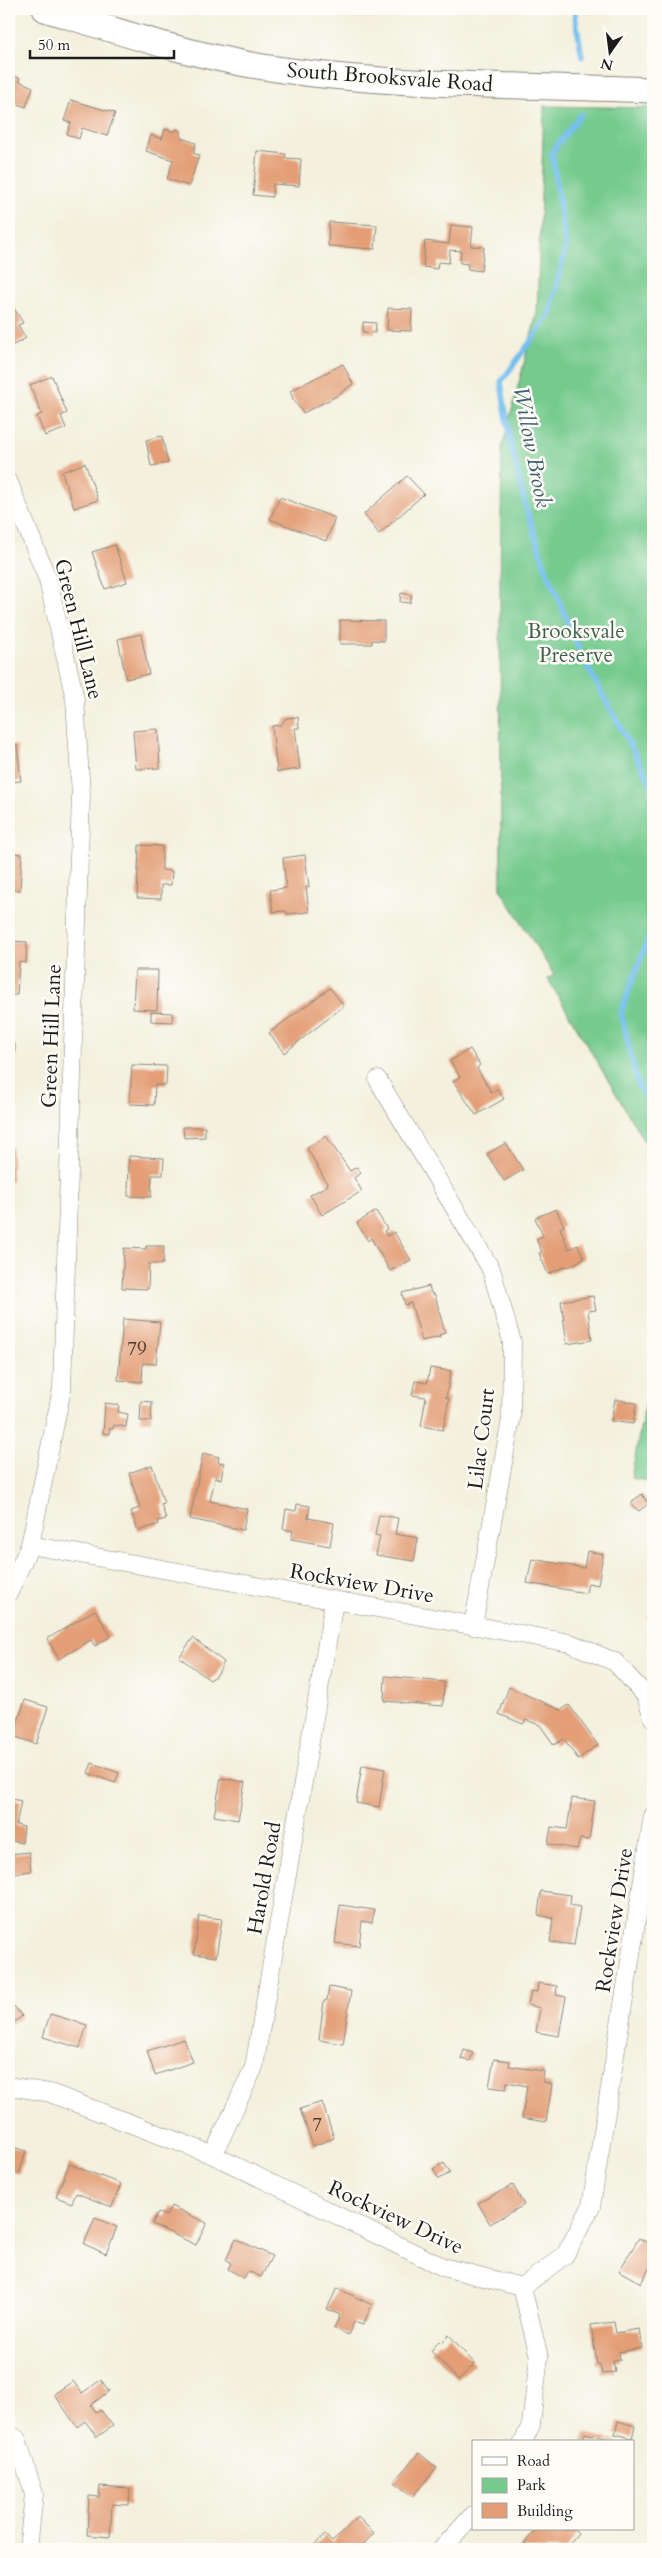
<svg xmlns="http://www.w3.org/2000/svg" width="662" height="2558" font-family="Cardo,serif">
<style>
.green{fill:#76ca8e;stroke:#497355}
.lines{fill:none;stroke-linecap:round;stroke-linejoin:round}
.stream{stroke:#75bfee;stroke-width:5.5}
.building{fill:#e39e76}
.street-casing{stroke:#88867c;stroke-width:19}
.secondary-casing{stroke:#88867c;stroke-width:27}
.street{stroke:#fff;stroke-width:18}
.secondary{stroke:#fff;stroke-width:25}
.labels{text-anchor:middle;stroke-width:5;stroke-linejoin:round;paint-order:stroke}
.number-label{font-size:19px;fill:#4e3c32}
.street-label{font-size:21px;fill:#1c1c1c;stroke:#fdfcf7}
.park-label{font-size:21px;fill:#40624a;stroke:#fdfcf7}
.water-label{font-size:22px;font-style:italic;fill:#405d70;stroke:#fdfcf7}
</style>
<rect width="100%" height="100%" fill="#fdfcf7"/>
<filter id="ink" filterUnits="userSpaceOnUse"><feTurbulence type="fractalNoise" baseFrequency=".02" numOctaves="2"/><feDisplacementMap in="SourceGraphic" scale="10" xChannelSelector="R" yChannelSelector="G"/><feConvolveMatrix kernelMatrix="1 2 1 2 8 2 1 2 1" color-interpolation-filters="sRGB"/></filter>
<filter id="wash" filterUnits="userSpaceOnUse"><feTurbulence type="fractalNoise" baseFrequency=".0096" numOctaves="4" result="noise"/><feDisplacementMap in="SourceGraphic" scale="20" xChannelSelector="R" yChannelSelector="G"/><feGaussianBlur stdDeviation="1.12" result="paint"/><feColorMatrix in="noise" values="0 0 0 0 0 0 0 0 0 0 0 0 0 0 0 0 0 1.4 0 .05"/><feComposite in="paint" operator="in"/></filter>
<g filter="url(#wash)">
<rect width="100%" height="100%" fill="#f3f0dd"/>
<path class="green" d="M544,106L653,108V1180L647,1146L548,979L554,975L501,890L500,583L502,448L537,313Z
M646,1399L653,1400V1482L631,1478Z"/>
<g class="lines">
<path class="stream" d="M574,9L582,57
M581,114L552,152L566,248L549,316L501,382L511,445L526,508L545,566L583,659L653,787
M653,925L621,1012L637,1083L653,1111"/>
</g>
<g id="blocks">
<path class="building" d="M9,74L20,78L19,81L33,87L26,107L9,101Z
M71,100L115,113L107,136L82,128L79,139L67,134L71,123L64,121Z
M165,129L175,132L176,129L181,131V138L196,143L193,153L199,155L189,186L167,179L173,160L146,151L151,135L162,139Z
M257,151L286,154L285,158L301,159L299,186L273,184L272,197L253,195Z
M329,222L377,225L375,249L328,246Z
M451,225L473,227L471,246L484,247L481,271L467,269L468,264L460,263L461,251L450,250L449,263L438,262L437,269L423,267L425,241L449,244Z
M9,300L23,323L18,325L26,338L10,347Z
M388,308L412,309L411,331L387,330Z
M363,322L376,323L375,333L363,332Z
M343,364L353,384L335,397L303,413L293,399L290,391Z
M52,376L67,413L61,416L66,428L45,436L37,416L42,414L30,385Z
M162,436L168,463L151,466L146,440Z
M85,463L98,500L74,508L62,472Z
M407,476L424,494L379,534L364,514Z
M280,497L335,518L326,541L270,519Z
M115,545L127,582L105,589L92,552Z
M401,593L412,595L410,603L400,602Z
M340,620L384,621V641L372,640V644H340Z
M141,634L149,674L126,679L118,639Z
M298,717L299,728H295L300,769L277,772L272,726L281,725L286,718Z
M158,729L160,768L136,769L133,731Z
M17,745L21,781L9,782V746Z
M139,845L162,846V870L172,871L171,885H161V899L137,898Z
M9,853L22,854L20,890L9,889Z
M305,855L309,887H306L309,912L287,914L286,911L273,912L270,890L286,888L283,858Z
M9,941L27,942L26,963L19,962L17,995H9Z
M135,970H158L157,1010L133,1009Z
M330,988L344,1006L284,1053L269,1033Z
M151,1012L173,1013L172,1022L151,1021Z
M9,1045H15L14,1081H9Z
M470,1049L480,1065L477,1068L491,1092L497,1089L504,1099L476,1115L453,1081L460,1077L450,1061Z
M132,1065L167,1066L166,1085H155L154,1105L130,1104Z
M183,1127H205V1137L184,1138Z
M326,1136L350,1171L357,1167L361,1173L354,1178L362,1191L322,1215L310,1195L328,1185L307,1148Z
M506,1143L523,1170L504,1181L487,1154Z
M9,1147H12V1182H9Z
M129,1156L164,1158L163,1175H152L151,1197L128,1196Z
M556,1209L564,1226L560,1228L569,1249L578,1245L584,1258L569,1267L566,1266L548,1274L539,1253L542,1252L536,1239L543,1236L535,1218Z
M376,1211L387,1229L384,1231L387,1236L394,1232L411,1260L390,1271L371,1238L368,1241L357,1223Z
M146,1246H164L163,1264H149L148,1289L122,1288L124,1248L146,1249Z
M429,1286L431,1293L435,1295L445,1333L439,1335L440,1338L437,1337L422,1341L411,1303L405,1305L402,1293Z
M593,1296L596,1310L588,1311L592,1340L567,1344L561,1301Z
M123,1319L160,1322L156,1364L143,1363L142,1382L118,1380Z
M430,1368L451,1371L446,1398H449L443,1430L421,1426L426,1397L412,1395L415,1381L427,1383Z
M615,1399L636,1403L633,1424L611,1421Z
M141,1401L152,1402L151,1421H140Z
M105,1403L119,1405L118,1412L128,1414L126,1427L114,1425L113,1429L110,1428L109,1434L103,1433Z
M203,1453L219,1457L218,1462L224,1463L221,1479L215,1478L210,1501L247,1509L243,1530L190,1519Z
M152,1465L164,1503L161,1504L166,1519L158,1521L159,1524L138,1531L131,1511L140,1508L129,1473Z
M642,1494L648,1504L639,1511L631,1505L634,1500Z
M297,1504L310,1506L308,1518L334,1523L330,1546L291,1539L293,1531L283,1529L286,1509L296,1511Z
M379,1515L398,1518L395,1534L418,1538L414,1561L376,1555L380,1536L375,1535Z
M587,1551L603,1554L598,1585L588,1583L586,1593L527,1583L532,1559L584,1568Z
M95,1610L111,1636L95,1646L91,1640L59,1659L47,1639Z
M653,1611V1624L647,1618Z
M193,1638L224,1662L217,1675L210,1680L179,1657Z
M385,1676L444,1682L443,1706L384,1701Z
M509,1687L561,1710L569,1705L598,1745L578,1759L564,1739L554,1745L540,1725L526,1720L523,1724L499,1714Z
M25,1700L48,1707L36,1744L13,1736Z
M92,1763L119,1773L115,1783L88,1773Z
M362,1765L385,1769L379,1807L356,1803Z
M221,1778L245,1782L238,1820L214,1816Z
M9,1798L21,1801L16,1825L24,1827L22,1843L9,1840Z
M572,1798L595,1801L589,1840L580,1839L577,1849L548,1844L551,1827L567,1829Z
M29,1852L31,1871L12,1874L10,1854Z
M541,1891L571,1895L570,1905L580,1907L574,1945L550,1942L553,1918L538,1915Z
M340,1905L374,1910L372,1923L362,1921L359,1946L335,1943Z
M199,1916L222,1919L216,1957L194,1954Z
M538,1983L557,1986L556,1995L566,1997L559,2036L536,2032L540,2008L528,2005L531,1991L537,1992Z
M329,1987L351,1991L343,2044L319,2040L324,2001L327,2000Z
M9,2005L12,2008L14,2006L22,2016L9,2026Z
M50,2014L87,2025L80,2048L43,2037Z
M184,2039L193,2062L155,2075L147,2051Z
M464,2050L473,2053L470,2061L461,2059Z
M494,2059L510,2061L509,2066L544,2071L543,2082L552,2084L546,2122L522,2118L527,2086L507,2082L506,2089L489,2087Z
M322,2102L334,2138L313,2146L300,2109Z
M9,2146L26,2151L19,2174L9,2171Z
M444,2163L450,2173L439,2179L433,2169Z
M69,2164L121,2184L112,2207L76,2193L72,2203L56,2197Z
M513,2185L524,2205L490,2224L478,2203Z
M171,2206L207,2223L196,2245L152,2224L158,2212L166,2216Z
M95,2218L117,2227L106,2254L84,2244Z
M639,2238L653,2246V2261L641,2283L619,2271Z
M236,2239L272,2256L261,2277L248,2271L244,2278L228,2269L231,2263L226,2260Z
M337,2288L372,2305L363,2325L354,2322L348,2335L334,2328L340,2315L327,2309Z
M614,2322L616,2333L639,2329L642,2348L619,2352L620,2360L613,2361L615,2372L602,2374L600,2364H597L591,2325Z
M449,2335L475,2364L458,2380L431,2351L439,2341L441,2343Z
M101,2380L109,2391L91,2405L96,2412L100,2409L113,2426L97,2437L85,2421L77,2427L54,2394L73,2381L82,2393Z
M618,2421L635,2426L632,2438L615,2434Z
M585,2433L617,2441V2442H582Z
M419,2453L437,2468L412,2497L394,2481Z
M100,2486L130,2488L129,2505L112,2504L110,2537L87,2535L89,2496L99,2497Z
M358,2517L374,2533L359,2549L311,2548L325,2535L332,2542Z
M536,2529H574L578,2533L565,2549H520Z"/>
</g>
</g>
<g filter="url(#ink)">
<use href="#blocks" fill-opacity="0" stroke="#88867c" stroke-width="1"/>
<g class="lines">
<defs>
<path id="street" d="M9,483L48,580L75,699L81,795L62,1389L30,1545L9,1592
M378,1080L491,1269L512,1342L511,1419L473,1626
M30,1545L570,1643L615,1662L646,1696L653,1718
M9,2086L50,2093L213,2155L443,2267L522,2287L565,2255L591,2207L653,1816
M213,2155L254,2067L334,1602
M522,2287L539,2357L531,2425L523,2442
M9,2434L17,2439L34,2494L28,2549
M442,2549L473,2515"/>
<path id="secondary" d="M45,9C123,33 201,59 283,70C405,87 530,85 653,90"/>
</defs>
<use href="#street" class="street-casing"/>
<use href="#secondary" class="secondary-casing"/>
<use href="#street" class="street"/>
<use href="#secondary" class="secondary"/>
</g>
</g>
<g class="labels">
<g class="number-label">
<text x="137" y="1355">79</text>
<text x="317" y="2131">7</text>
</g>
<g class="street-label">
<text transform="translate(390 77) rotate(4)" y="7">South Brooksvale Road</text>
<text transform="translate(79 629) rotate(76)" y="7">Green Hill Lane</text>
<text transform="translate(51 1036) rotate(-88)" y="7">Green Hill Lane</text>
<text transform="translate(481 1439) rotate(-83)" y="7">Lilac Court</text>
<text transform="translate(362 1583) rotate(10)" y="7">Rockview Drive</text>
<text transform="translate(264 1878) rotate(-80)" y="7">Harold Road</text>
<text transform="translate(614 1920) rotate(-81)" y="7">Rockview Drive</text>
<text transform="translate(396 2217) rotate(25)" y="7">Rockview Drive</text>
</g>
<g class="park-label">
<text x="576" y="638">Brooksvale<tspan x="576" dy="24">Preserve</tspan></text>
</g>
<g class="water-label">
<text transform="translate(533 447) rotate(79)" y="8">Willow Brook</text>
</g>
</g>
<rect width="662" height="2558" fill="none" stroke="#fdfcf7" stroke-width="30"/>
<rect x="472" y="2440" width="162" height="90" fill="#fdfcf7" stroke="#a3a29f"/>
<rect x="482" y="2457" width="25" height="8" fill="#ffffff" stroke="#a3a29f"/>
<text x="517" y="2466" font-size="15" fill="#1c1c1c">Road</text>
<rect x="482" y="2478" width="25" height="15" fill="#76ca8e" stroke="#a3a29f"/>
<text x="517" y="2490" font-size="15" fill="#1c1c1c">Park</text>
<rect x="482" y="2503" width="25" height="15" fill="#e39e76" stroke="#a3a29f"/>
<text x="517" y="2516" font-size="15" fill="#1c1c1c">Building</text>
<g transform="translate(610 52) rotate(194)" stroke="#fdfcf7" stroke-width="4" paint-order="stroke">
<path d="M0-4L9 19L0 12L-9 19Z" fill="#1c1c1c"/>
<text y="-8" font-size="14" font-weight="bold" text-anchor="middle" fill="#1c1c1c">N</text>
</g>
<path d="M30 50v8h144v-8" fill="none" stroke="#1c1c1c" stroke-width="2.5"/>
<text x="38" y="50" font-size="15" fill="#1c1c1c" stroke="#fdfcf7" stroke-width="4" paint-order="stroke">50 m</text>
</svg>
